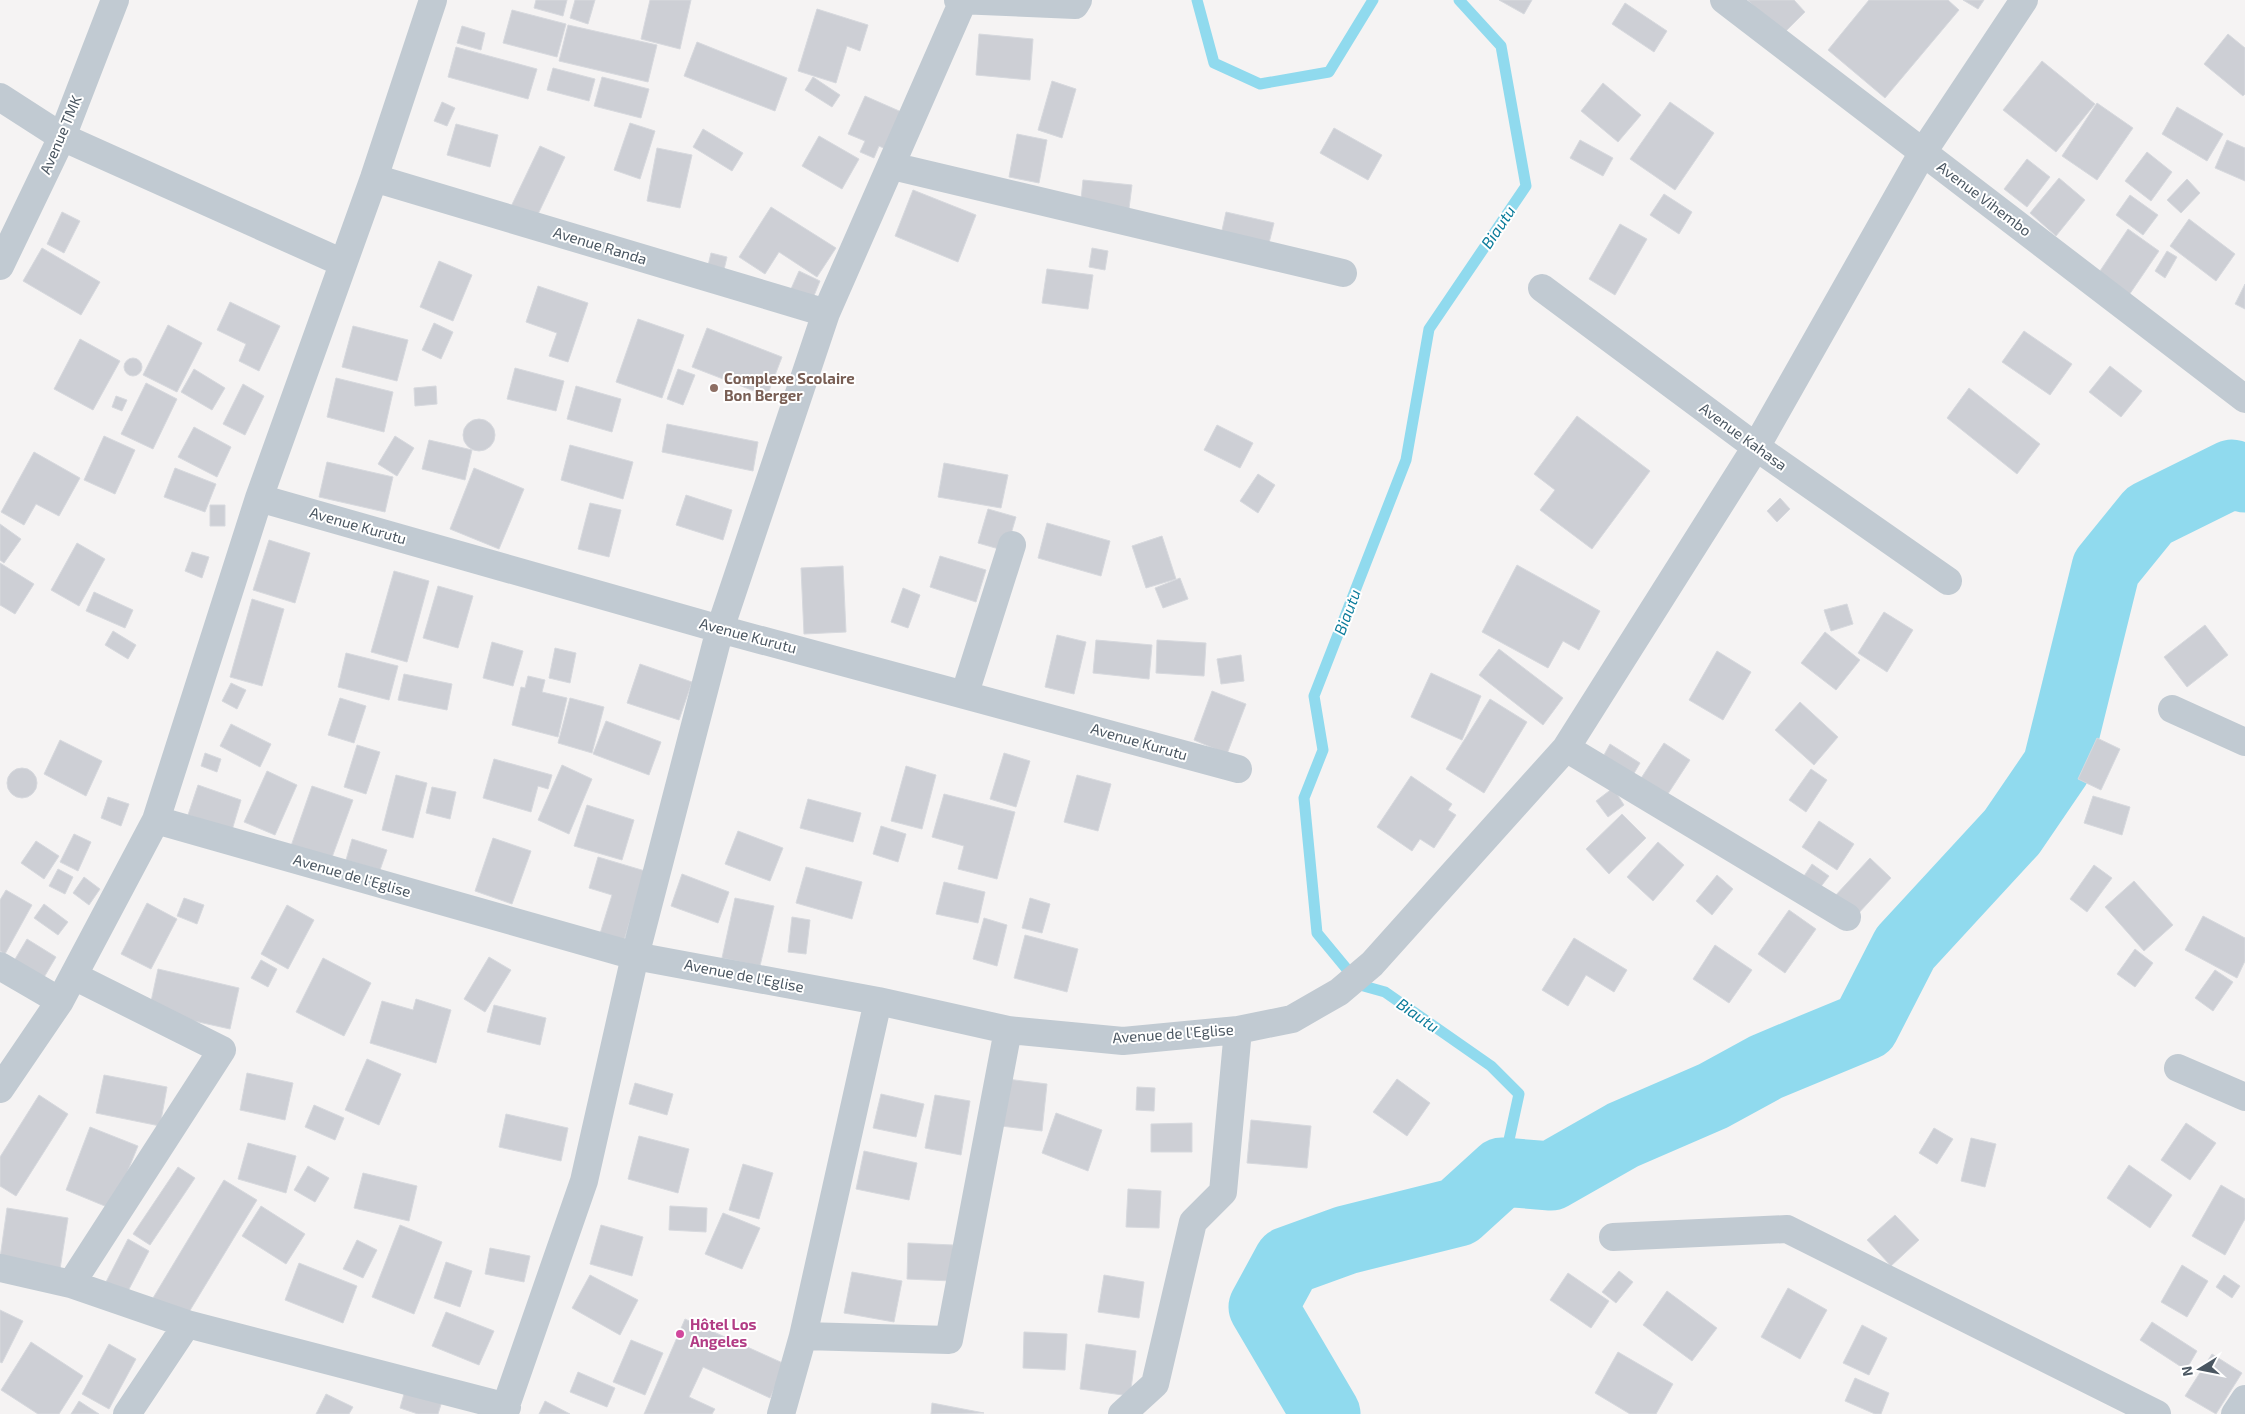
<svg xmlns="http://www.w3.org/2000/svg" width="2245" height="1414" font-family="'Exo 2',sans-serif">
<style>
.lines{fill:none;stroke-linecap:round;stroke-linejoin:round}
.stream{stroke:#90daee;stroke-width:11}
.river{stroke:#90daee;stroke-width:69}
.building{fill:#cdcfd5;stroke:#d7d9de}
.minor{stroke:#c1cad2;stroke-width:28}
.education-dot{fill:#8d6e63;stroke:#fff;stroke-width:2}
.hotel-dot{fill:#d1479c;stroke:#fff;stroke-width:2}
.labels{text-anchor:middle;stroke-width:4;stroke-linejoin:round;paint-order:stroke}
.street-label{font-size:15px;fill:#4a5661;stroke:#fff}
.education-label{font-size:15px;font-weight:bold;fill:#785e54;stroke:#fff;text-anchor:start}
.hotel-label{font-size:15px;font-weight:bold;fill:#b23c85;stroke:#fff;text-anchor:start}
.water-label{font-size:16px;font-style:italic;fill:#0c7c9b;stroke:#fff}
</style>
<rect width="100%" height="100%" fill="#f5f3f3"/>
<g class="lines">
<path class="stream" d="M1197,0L1214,63L1260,84L1329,72L1373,0
M1459,0L1501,46L1526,186L1429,329L1406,460L1314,696L1323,750L1304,798L1317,933L1360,985L1385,992L1491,1066L1519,1094L1502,1172"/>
<path class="river" d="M1326,1414L1263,1307L1288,1261L1346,1240L1458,1212L1502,1172L1551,1176L1623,1135L1713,1096L1766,1067L1865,1026L1905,948L2012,832L2057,766L2106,568L2149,515L2232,474L2245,478"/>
</g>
<path class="building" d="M536,0H567L563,16L534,8Z
M575,0H595L588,24L570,18Z
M650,0H691L680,49L641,39Z
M1499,0H1532L1524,14Z
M1748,0H1794L1805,12L1782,35Z
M1869,0H1948L1959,10L1885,98L1828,50Z
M1963,0H1984L1978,9Z
M1625,3L1667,31L1654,52L1612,24Z
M817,9L868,25L860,51L847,46L836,83L798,71Z
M512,10L566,24L557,57L503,43Z
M568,25L657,45L648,82L559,61Z
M462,26L485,33L481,50L457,43Z
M979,34L1033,39L1030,80L976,75Z
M2228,34L2245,48V94L2243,96L2204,64Z
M697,42L787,78L775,111L684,76Z
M456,47L537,69L528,99L448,77Z
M2042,61L2095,104L2056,152L2003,110Z
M553,68L595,79L589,101L547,90Z
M602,77L649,89L641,118L594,106Z
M813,77L840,95L832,107L805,90Z
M1052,81L1076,89L1062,138L1038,130Z
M1603,83L1641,115L1618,142L1581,111Z
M865,96L906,114L890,151L879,146L874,158L860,152L865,141L848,134Z
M442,102L455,108L447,126L434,121Z
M1670,102L1714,133L1675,190L1630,159Z
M2097,103L2133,128L2097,180L2062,156Z
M2177,107L2223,134L2207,161L2162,134Z
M630,123L655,131L640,179L614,170Z
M456,124L498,135L490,167L447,155Z
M1334,128L1382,155L1368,180L1320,153Z
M703,129L743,153L732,171L693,147Z
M1017,134L1047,140L1039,183L1009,177Z
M819,136L859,159L842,189L802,166Z
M1580,140L1613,158L1603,176L1570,158Z
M2227,140L2245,148V181L2215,168Z
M540,146L565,157L531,229L506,217Z
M657,148L692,155L680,208L647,201Z
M2147,152L2172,172L2151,201L2125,181Z
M2027,159L2050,177L2027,207L2004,189Z
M2059,178L2085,200L2056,236L2030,213Z
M2187,179L2200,193L2181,213L2167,200Z
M1083,180L1132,185L1127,224L1079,219Z
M913,190L976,215L958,262L895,236Z
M1664,194L1692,212L1679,234L1650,215Z
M2130,195L2158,215L2143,235L2116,215Z
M771,207L836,248L817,277L779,252L765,274L739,257Z
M62,212L80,221L64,253L47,244Z
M1226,212L1274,223L1266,255L1219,244Z
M2189,219L2235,254L2216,281L2170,246Z
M1620,224L1647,239L1615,295L1589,279Z
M2128,229L2159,251L2127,298L2096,277Z
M42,248L100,282L81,315L23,281Z
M1092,248L1108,251L1105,270L1089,267Z
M2167,251L2177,257L2165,278L2155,271Z
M711,253L727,257L722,278L706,274Z
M439,261L472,275L453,321L420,307Z
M1047,269L1093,275L1088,309L1042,303Z
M799,271L820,281L809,308L787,298Z
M2245,284V309L2235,304Z
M538,286L588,303L568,362L549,356L557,333L526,322Z
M230,302L280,326L259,371L239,361L246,344L217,330Z
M638,319L684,335L662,398L616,382Z
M434,323L453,332L441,359L422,350Z
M168,325L202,343L177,392L143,375Z
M353,326L408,340L397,381L342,367Z
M707,328L782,357L767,396L692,367Z
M2024,331L2072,364L2050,395L2002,362Z
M80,339L120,361L93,410L54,389Z
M124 367a9 9 0 1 1 18 0a9 9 0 1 1-18 0Z
M2110,366L2142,391L2121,417L2089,392Z
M515,368L564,381L556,411L507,399Z
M194,369L225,388L212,410L181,392Z
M678,369L695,375L683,405L667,399Z
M336,378L393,392L384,432L327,417Z
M146,383L177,399L153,449L121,434Z
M243,384L264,396L245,435L223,424Z
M436,386L437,404L415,406L414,388Z
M576,386L621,399L612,432L567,419Z
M1969,388L2040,444L2017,474L1947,418Z
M116,396L127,400L122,411L112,407Z
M1577,416L1650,471L1592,549L1540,510L1555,490L1534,474Z
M463 435a16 16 0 1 1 32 0a16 16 0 1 1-32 0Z
M667,424L758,442L753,471L662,452Z
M1217,425L1253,443L1240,468L1204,450Z
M194,427L231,447L217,477L178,457Z
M104,436L135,450L115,494L84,480Z
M395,436L414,448L397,476L378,464Z
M429,440L472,450L465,480L422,469Z
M570,445L633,462L623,499L561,480Z
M34,452L80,478L59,516L36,504L24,525L1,512Z
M327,462L393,477L385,512L319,497Z
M944,463L1008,475L1001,508L938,497Z
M175,468L216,484L205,512L164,497Z
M474,468L524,489L499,549L450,529Z
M1258,474L1275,485L1258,513L1240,501Z
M686,495L732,510L723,540L676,525Z
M1780,498L1790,509L1777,522L1767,511Z
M590,503L621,510L609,557L578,549Z
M210,505H225V526H210Z
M988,509L1016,517L1006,551L978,543Z
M1047,523L1110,541L1101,576L1038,558Z
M0,524L21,539L4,563L0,560Z
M1162,536L1176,579L1146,588L1132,546Z
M269,540L310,553L295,603L253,590Z
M77,543L105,559L79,606L51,590Z
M192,552L209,557L202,578L185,571Z
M940,556L986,570L976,602L930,587Z
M0,563L34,584L15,614L0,605Z
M1517,565L1600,611L1579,650L1563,641L1548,668L1482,632Z
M843,566L846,632L804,634L801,568Z
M394,571L429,581L407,662L371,652Z
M1180,578L1188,599L1163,608L1155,588Z
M438,586L473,596L458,648L423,638Z
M903,588L920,595L908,628L891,622Z
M94,592L133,610L125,628L86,611Z
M252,599L284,609L262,686L230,677Z
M1847,604L1853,624L1831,631L1824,610Z
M1884,612L1913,630L1887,672L1858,653Z
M2205,625L2228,655L2187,687L2164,657Z
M113,631L136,645L128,659L105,645Z
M1825,632L1860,660L1836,690L1801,663Z
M1057,635L1086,642L1074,694L1045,687Z
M1096,640L1152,645L1149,679L1093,673Z
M1157,640L1206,643L1204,676L1156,673Z
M492,642L523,651L513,686L483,678Z
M555,648L576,653L570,683L549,678Z
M1499,649L1563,698L1543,725L1479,675Z
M1717,651L1751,672L1723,720L1689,700Z
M346,653L398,666L389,700L338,687Z
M1241,655L1244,681L1221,684L1217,659Z
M640,664L692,682L679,720L627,703Z
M1431,673L1481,696L1462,740L1411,717Z
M404,674L452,684L447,710L398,700Z
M528,676L545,680L542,692L567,698L558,737L512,725L521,687L525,688Z
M231,683L246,690L237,709L222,701Z
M1212,691L1246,704L1227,754L1194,740Z
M340,698L366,706L354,743L328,735Z
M570,698L604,707L592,753L558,743Z
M1490,699L1527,722L1484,793L1446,769Z
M1800,702L1838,737L1814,765L1775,730Z
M606,721L661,742L649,775L593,754Z
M231,724L271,744L260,767L220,746Z
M2097,738L2120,749L2101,790L2078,779Z
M60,740L102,761L86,796L44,774Z
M1664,743L1690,760L1662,803L1636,786Z
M1610,744L1640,763L1629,782L1599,764Z
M357,745L380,752L366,794L344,787Z
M205,753L221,759L217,772L201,766Z
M1004,753L1030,761L1016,807L990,799Z
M494,759L552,775L548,789L538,786L531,812L483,798Z
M562,765L592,779L569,834L538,820Z
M906,766L936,775L922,829L891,821Z
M7 783a15 15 0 1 1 30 0a15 15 0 1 1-30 0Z
M1811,769L1827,780L1806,812L1789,800Z
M267,771L297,785L275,835L244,822Z
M396,775L427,783L413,838L382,830Z
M1077,775L1111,784L1098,831L1064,822Z
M1411,776L1452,804L1448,810L1456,815L1434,848L1420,839L1412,851L1377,827Z
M198,785L241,800L232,830L188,815Z
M312,786L353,800L331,860L291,846Z
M432,787L456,792L450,819L426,813Z
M1613,788L1624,805L1608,817L1596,801Z
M944,794L1015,812L997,879L958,869L964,846L932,837Z
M2093,796L2130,807L2122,835L2084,823Z
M108,797L129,804L121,826L101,818Z
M808,799L861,813L853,842L800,828Z
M587,805L634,820L622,860L574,846Z
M1622,814L1646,838L1609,874L1586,849Z
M1819,821L1854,844L1837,870L1802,847Z
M881,826L906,834L898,862L873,854Z
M738,831L783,848L770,881L725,864Z
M74,834L91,842L78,871L60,862Z
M493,838L531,851L512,904L475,891Z
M352,839L387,850L380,870L346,860Z
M36,841L59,856L44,879L21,863Z
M1658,842L1684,865L1653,901L1627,877Z
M598,857L645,871L623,944L599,937L612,895L589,888Z
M1870,858L1891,878L1856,916L1835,896Z
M1812,864L1829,876L1816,893L1800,882Z
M2094,865L2112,878L2087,912L2070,899Z
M806,867L862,882L852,919L796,903Z
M58,869L73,877L65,894L49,886Z
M682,874L729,892L718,923L671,906Z
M1717,875L1733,889L1712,915L1696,901Z
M84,877L100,889L89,905L73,893Z
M2134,881L2173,925L2144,951L2105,907Z
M944,882L985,892L978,923L936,914Z
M6,890L32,905L5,954L0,951V900Z
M184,898L204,905L197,924L177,916Z
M735,898L774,906L760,966L722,958Z
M1030,898L1050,904L1042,933L1022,928Z
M147,903L177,919L151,969L121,954Z
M44,904L68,922L58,935L34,918Z
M287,905L314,920L288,969L261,954Z
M1789,910L1816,929L1785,973L1758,954Z
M2203,916L2245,938V961L2237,978L2185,950Z
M792,917L810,920L806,954L788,952Z
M984,918L1007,925L997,966L973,959Z
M1025,935L1078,949L1067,992L1014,978Z
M1574,938L1627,970L1614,992L1586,975L1568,1006L1542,990Z
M27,939L56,957L43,979L14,961Z
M1715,945L1752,970L1729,1003L1693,979Z
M2135,949L2153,963L2135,987L2117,974Z
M489,957L511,970L485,1012L464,999Z
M323,958L371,983L344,1036L296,1012Z
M261,960L277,969L268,987L251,978Z
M158,969L239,988L230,1029L149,1011Z
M2215,970L2233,982L2213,1011L2195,998Z
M416,999L451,1010L436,1063L370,1043L382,1001L413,1010Z
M494,1005L546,1018L540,1045L487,1032Z
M367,1059L401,1074L379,1125L345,1110Z
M247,1073L293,1083L285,1120L240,1110Z
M104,1075L167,1087L160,1126L96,1113Z
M1007,1079L1047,1084L1042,1131L1001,1126Z
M1397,1079L1430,1103L1407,1136L1373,1112Z
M635,1083L673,1094L667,1115L629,1104Z
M1137,1087L1155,1088L1154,1111L1136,1110Z
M881,1094L924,1104L916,1137L873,1128Z
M39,1095L68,1114L16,1196L0,1186V1157Z
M935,1095L970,1101L961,1155L925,1148Z
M314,1105L344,1118L335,1140L305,1127Z
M1056,1113L1102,1130L1088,1171L1042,1153Z
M506,1114L568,1128L561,1161L499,1147Z
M1251,1120L1311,1126L1307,1168L1247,1163Z
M1192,1123V1152H1151V1124Z
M2186,1123L2216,1143L2190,1180L2161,1160Z
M90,1127L138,1146L112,1209L66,1190Z
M1934,1128L1953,1139L1937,1164L1919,1153Z
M639,1136L689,1149L678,1193L628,1179Z
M1971,1138L1996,1144L1985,1187L1961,1181Z
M248,1143L296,1156L286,1193L238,1179Z
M864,1151L917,1163L909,1200L856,1189Z
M743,1164L773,1173L759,1219L729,1210Z
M2129,1165L2172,1195L2150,1228L2107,1198Z
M308,1166L329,1178L315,1202L294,1190Z
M178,1167L195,1178L150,1245L133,1234Z
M363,1173L417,1186L409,1221L354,1208Z
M224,1180L257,1200L186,1317L153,1298Z
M2221,1185L2245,1199V1219L2225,1255L2192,1236Z
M1128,1189L1161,1191L1159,1228L1126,1227Z
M261,1206L305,1234L286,1264L242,1236Z
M670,1206L707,1208L706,1232L669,1230Z
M7,1208L68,1218L60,1269L0,1258Z
M723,1213L760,1228L742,1269L705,1254Z
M1895,1215L1919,1240L1891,1266L1867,1240Z
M400,1225L442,1242L414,1314L372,1297Z
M601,1225L643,1237L632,1276L590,1264Z
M128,1239L149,1251L127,1293L106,1282Z
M357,1240L377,1250L363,1278L343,1269Z
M908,1243L953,1245L952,1281L907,1279Z
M490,1248L530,1256L524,1282L485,1274Z
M446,1262L472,1271L460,1307L434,1298Z
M299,1263L357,1286L343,1323L285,1300Z
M2182,1265L2208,1281L2187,1317L2161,1302Z
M1619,1271L1633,1282L1616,1303L1602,1292Z
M852,1272L902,1281L894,1322L844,1313Z
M1568,1273L1609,1301L1591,1328L1550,1300Z
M590,1275L638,1300L620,1335L572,1308Z
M1104,1275L1144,1282L1139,1318L1098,1312Z
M2224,1275L2240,1286L2232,1298L2216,1287Z
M1788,1288L1827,1310L1800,1359L1761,1337Z
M1667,1291L1717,1328L1692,1361L1643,1325Z
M0,1310L23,1321L2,1363L0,1362Z
M446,1312L494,1331L479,1365L432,1346Z
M685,1319L785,1364L770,1398L703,1367L689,1397L715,1409L712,1414H644Z
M2152,1322L2197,1351L2186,1370L2140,1340Z
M1862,1325L1887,1338L1869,1375L1843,1363Z
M1024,1332L1067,1334L1065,1370L1023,1368Z
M631,1340L663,1353L645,1395L613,1382Z
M31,1342L83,1376L59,1414H38L1,1390Z
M109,1344L136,1359L109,1409L82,1394Z
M1086,1344L1136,1351L1130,1396L1080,1389Z
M1618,1352L1673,1384L1656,1414H1630L1595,1393Z
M2212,1354L2242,1373L2216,1414L2185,1396Z
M578,1372L615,1388L607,1407L570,1392Z
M1855,1378L1889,1393L1881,1414H1875L1845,1401Z
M406,1387L443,1398L438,1414H418L400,1408Z
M326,1394L353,1407L349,1414H316Z
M79,1401L99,1414H71Z
M545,1401L570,1414H539Z
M932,1403L984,1413L931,1414Z"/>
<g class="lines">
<path class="minor" d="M958,0L1075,5L1078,0
M1724,0L2245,399
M0,97L62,137L343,263
M892,166L1343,273
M374,178L826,313
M0,266L62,137L115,0
M1542,288L1756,447L1948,581
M259,498L720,629L1238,769
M965,693L1012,545
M2172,709L2245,742
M1566,748L1847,917
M156,820L635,956L878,1001L1008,1030L1123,1041L1238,1030L1292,1019L1339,992L1372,964L1566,748L1756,447L1923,152L2024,0
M0,966L60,1001
M2178,1068L2245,1097
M0,1089L60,1001L156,820L259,498L374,178L433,0
M1613,1237L1787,1229L2157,1414
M0,1268L71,1284L187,1324L507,1407
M71,1284L222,1050L74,976
M803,1336L949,1340L1008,1030
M127,1414L187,1324
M503,1414L584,1181L635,956L720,629L826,313L963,1
M781,1414L803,1336L878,1001
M1122,1414L1155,1384L1193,1222L1223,1192L1238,1030
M2235,1414L2245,1399"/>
</g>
<circle class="education-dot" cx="714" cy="388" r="5"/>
<circle class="hotel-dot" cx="680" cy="1334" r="5"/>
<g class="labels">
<g class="street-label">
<text transform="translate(61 135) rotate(-67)" y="5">Avenue TMK</text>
<text transform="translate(1984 199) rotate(37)" y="5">Avenue Vihembo</text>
<text transform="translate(600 246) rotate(17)" y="5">Avenue Randa</text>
<text transform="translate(1743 437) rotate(36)" y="5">Avenue Kahasa</text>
<text transform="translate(358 526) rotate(16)" y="5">Avenue Kurutu</text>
<text transform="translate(748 636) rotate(15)" y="5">Avenue Kurutu</text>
<text transform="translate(1139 742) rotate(16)" y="5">Avenue Kurutu</text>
<text transform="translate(352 876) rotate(16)" y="5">Avenue de l'Eglise</text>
<text transform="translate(744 976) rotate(11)" y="5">Avenue de l'Eglise</text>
<text transform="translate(1173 1034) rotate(-4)" y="5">Avenue de l'Eglise</text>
</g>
<g class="education-label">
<text x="724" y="384">Complexe Scolaire<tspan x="724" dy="17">Bon Berger</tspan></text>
</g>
<g class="hotel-label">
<text x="690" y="1330">Hôtel Los<tspan x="690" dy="17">Angeles</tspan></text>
</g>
<g class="water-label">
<text transform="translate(1498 227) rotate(-56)" y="6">Biautu</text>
<text transform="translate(1347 612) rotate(-69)" y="6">Biautu</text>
<text transform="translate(1418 1015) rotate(35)" y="6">Biautu</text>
</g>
</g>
<g transform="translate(2200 1369) rotate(260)" stroke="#ffffff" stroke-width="4" paint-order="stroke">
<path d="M0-4L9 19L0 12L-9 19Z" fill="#4a5661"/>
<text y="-8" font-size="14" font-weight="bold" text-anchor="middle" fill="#4a5661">N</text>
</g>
</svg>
